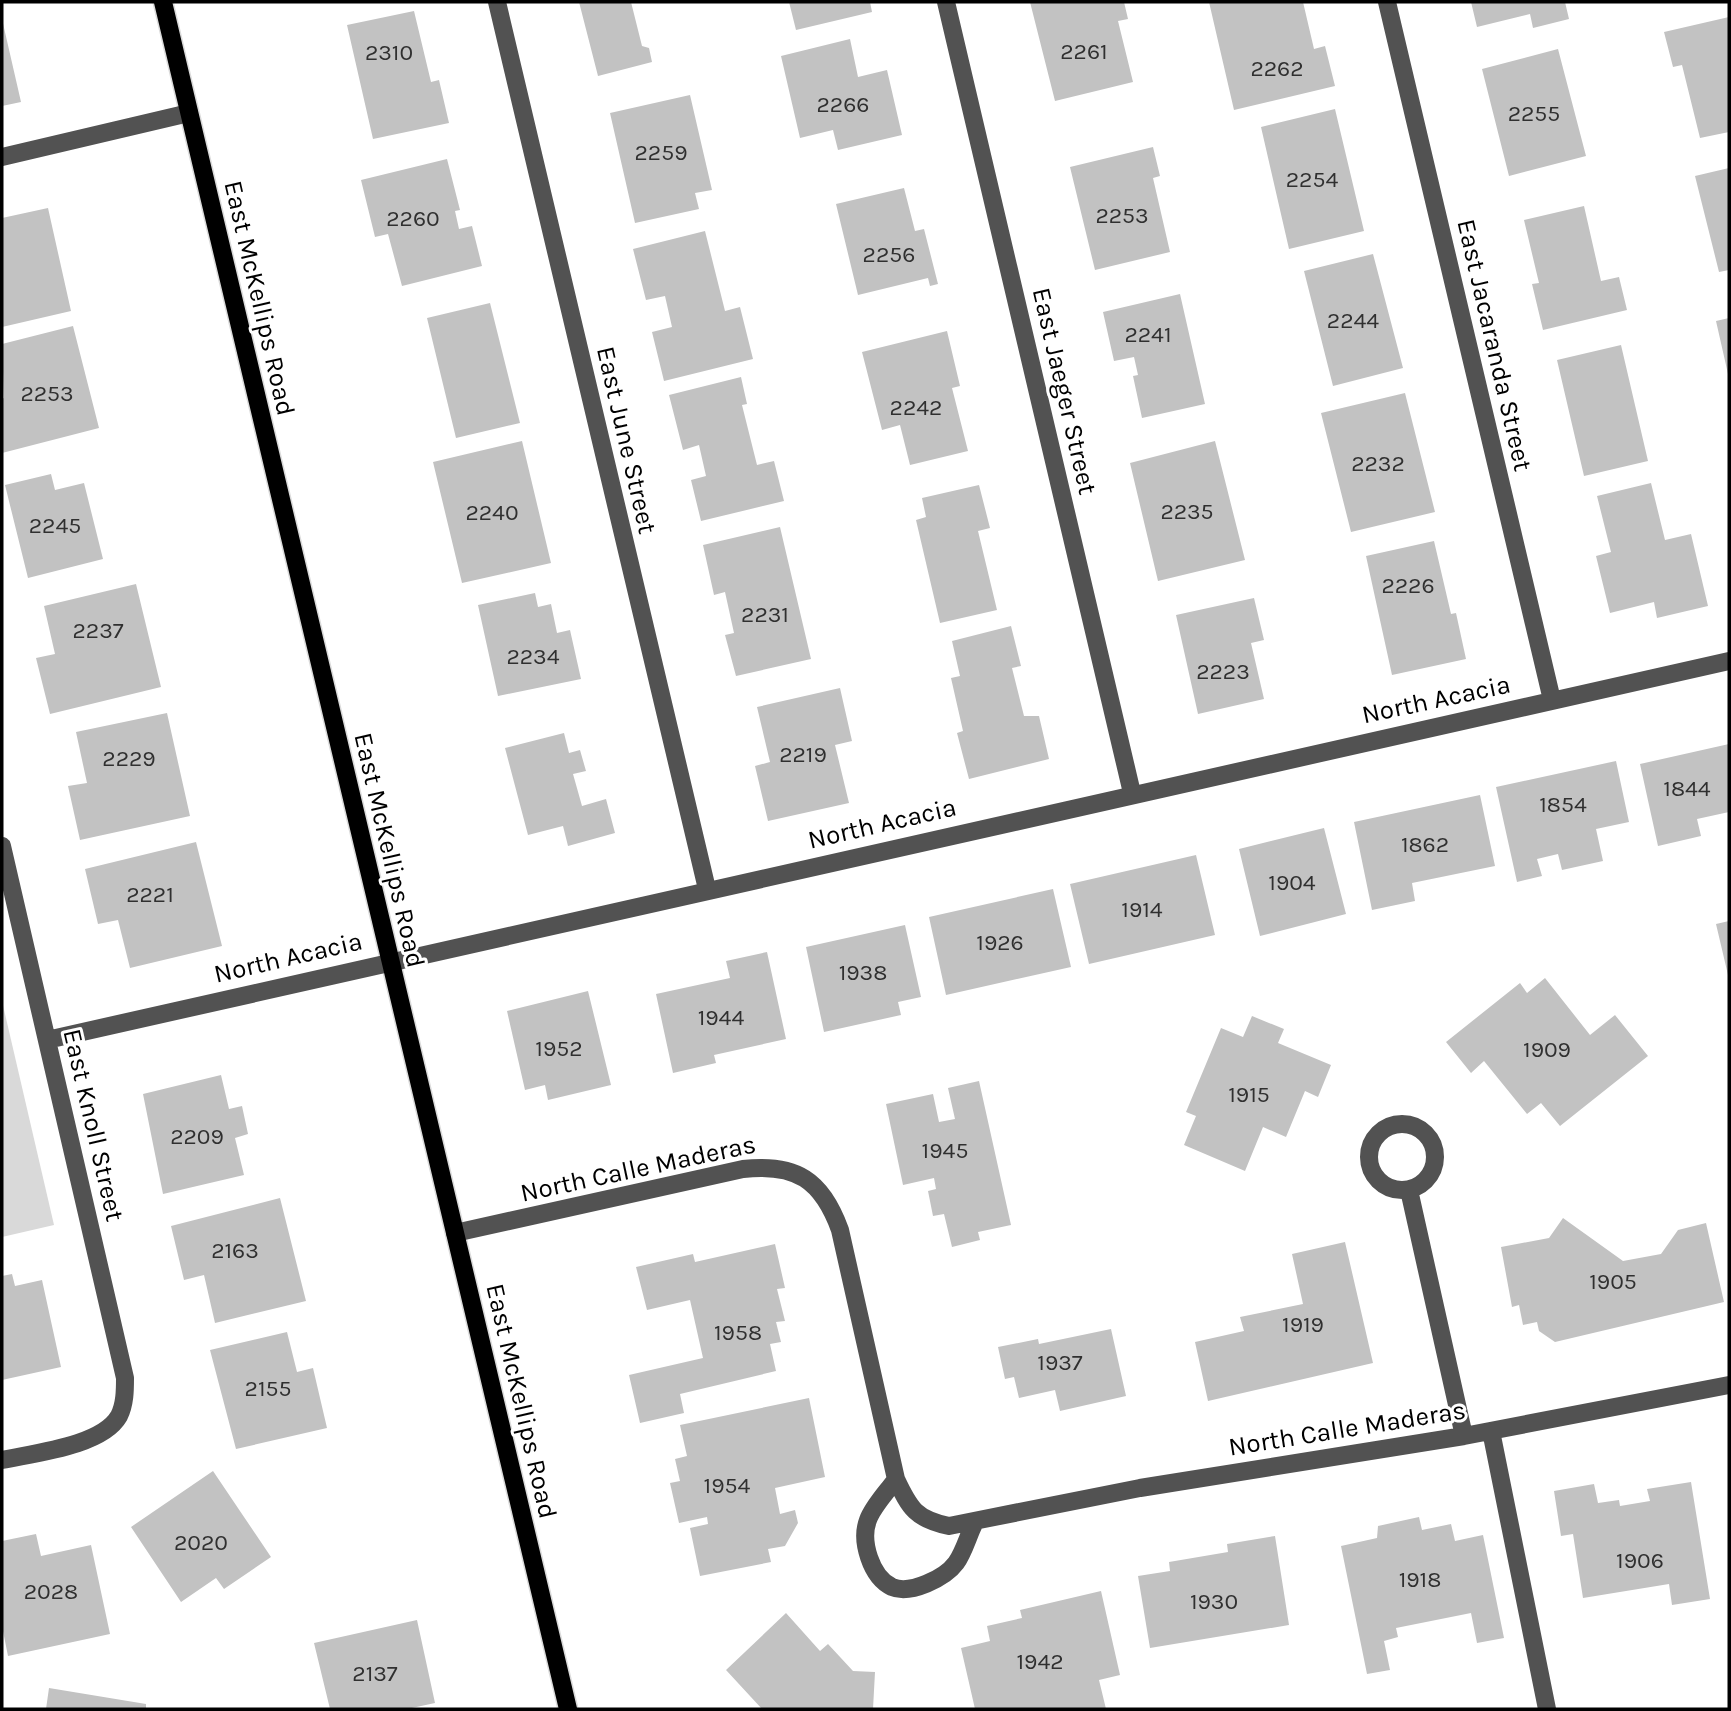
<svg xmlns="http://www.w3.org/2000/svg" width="1731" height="1711" font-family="Karla,sans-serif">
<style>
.green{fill:#d9d9d9}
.building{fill:#c2c2c2}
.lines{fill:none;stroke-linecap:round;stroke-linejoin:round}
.major-casing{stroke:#dbdbdb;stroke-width:21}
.minor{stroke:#525252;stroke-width:18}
.major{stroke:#000;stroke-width:18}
.labels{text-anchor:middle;stroke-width:6;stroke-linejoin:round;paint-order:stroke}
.number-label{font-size:23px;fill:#303030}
.street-label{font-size:26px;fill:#000;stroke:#fff}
</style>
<rect width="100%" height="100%" fill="#fff"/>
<path class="green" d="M2,1001L54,1225L2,1237Z"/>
<path class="building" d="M579,2H631L642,46L649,48L652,62L598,76Z
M789,2H870L872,12L796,30Z
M1030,2H1124L1128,19L1118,21L1133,82L1055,101Z
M1209,2H1303L1314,49L1325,46L1335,86L1234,110Z
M1471,2H1565L1569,19L1533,28L1530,14L1477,27Z
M414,11L431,82L439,80L449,123L373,139L347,25Z
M1729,17V132L1700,138L1682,65L1673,67L1664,32Z
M2,19L21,102L2,106Z
M850,39L858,77L887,70L902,135L838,150L833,130L800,138L781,56Z
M1558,49L1586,156L1509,176L1482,69Z
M690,95L712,190L695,193L699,209L635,223L610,113Z
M1335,109L1364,231L1289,249L1261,127Z
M1153,147L1160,176L1153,178L1170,252L1095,270L1070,167Z
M447,159L460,210L455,211L459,229L472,226L482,266L402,286L388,234L375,237L361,180Z
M1729,168V270L1719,272L1695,176Z
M904,188L915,231L924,229L938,284L930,286L928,278L858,295L836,204Z
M1584,206L1601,281L1619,277L1627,310L1543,330L1532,284L1539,283L1524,220Z
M48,208L71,311L2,327V218Z
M705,231L725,311L740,307L753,359L664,381L652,332L672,327L665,296L646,300L633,249Z
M1373,254L1403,368L1333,386L1304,271Z
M1180,294L1205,404L1142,418L1133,376L1138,375L1134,357L1114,361L1103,312Z
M490,303L520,423L456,438L427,318Z
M1729,318V374H1728L1716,321Z
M73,326L99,428L2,453V399L4,398L2,344Z
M947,331L960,386L952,388L968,451L910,465L900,425L882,430L862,352Z
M1621,345L1648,461L1584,476L1557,360Z
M741,377L747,404L742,405L757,465L774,461L784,501L701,521L691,480L706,476L699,445L683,450L669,395Z
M1405,393L1435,512L1351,532L1321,413Z
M522,441L551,563L462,583L433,462Z
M1215,441L1245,560L1158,581L1130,463Z
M51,474L55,490L84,483L103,559L28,578L5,485Z
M1651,483L1665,540L1691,534L1708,606L1657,618L1654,602L1610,613L1596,556L1611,552L1597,496Z
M979,485L990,528L978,531L997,610L940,623L916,520L926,517L922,498Z
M780,527L811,659L736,676L725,635L734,633L725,592L714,595L703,545Z
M1434,541L1451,614L1456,613L1466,659L1392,675L1366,556Z
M136,584L161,687L50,714L36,658L55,654L44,606Z
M535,593L538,607L551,604L557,633L570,630L581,679L498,696L478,605Z
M1254,598L1264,640L1251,643L1264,699L1198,714L1176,615Z
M1011,626L1021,666L1012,668L1024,716H1039L1049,759L969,779L957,733L963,731L951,678L960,676L952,641Z
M840,688L852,741L835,745L849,803L768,821L755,766L770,762L757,707Z
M167,713L190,816L80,840L68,786L87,783L76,732Z
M564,733L569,753L580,750L586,771L573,774L582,806L606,799L615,833L568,846L563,826L528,835L505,748Z
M1729,744V812L1697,819L1701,836L1658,846L1640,764Z
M1616,761L1629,822L1596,829L1603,861L1562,870L1558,854L1537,859L1542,876L1517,882L1496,787Z
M1480,795L1495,866L1412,883L1415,901L1372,910L1354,822Z
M1324,828L1346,914L1260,936L1239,849Z
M196,842L222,946L130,968L118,920L98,924L85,869Z
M1196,855L1215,935L1089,964L1070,884Z
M1053,889L1071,967L946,995L929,917Z
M1729,921V975H1728L1716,924Z
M905,925L921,997L898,1002L901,1015L824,1032L806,947Z
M767,952L786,1039L714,1055L716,1063L673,1073L656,994L730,978L726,961Z
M1545,978L1590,1035L1615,1015L1648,1056L1560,1126L1541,1103L1527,1114L1484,1061L1471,1073L1446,1042L1520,983L1527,993Z
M588,991L611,1085L548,1100L545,1085L525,1090L507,1011Z
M1252,1016L1284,1029L1278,1043L1331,1065L1318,1097L1305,1091L1286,1137L1263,1127L1245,1171L1184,1145L1196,1116L1186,1112L1221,1028L1243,1037Z
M221,1075L229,1109L242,1106L248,1134L235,1138L244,1175L163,1194L143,1094Z
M979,1081L1011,1225L978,1232L980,1240L952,1247L944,1214L933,1216L928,1191L936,1189L934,1178L903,1185L886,1104L933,1094L939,1122L955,1119L948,1088Z
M280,1198L306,1301L215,1323L204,1275L184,1280L171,1226Z
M1563,1218L1623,1261L1661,1254L1678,1230L1706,1223L1724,1302L1555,1342L1539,1331L1537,1322L1523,1325L1519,1305L1512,1307L1501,1247L1549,1238Z
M1345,1242L1373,1363L1208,1401L1195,1342L1244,1331L1240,1317L1303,1304L1292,1254Z
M775,1244L785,1288L777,1289L785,1321L776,1322L781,1342L770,1344L776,1371L680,1394L684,1413L640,1423L629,1375L703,1358L690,1300L647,1310L636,1267L693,1254L695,1262Z
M12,1274L15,1286L42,1280L61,1367L2,1380V1276Z
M1111,1329L1126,1396L1060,1411L1055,1390L1019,1398L1014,1377L1005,1379L998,1347L1038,1339L1039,1344Z
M287,1332L297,1372L313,1368L327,1428L236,1449L210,1350Z
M809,1398L825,1477L775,1488L780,1514L795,1510L798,1523L785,1546L768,1549L771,1562L700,1576L690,1528L708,1524L707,1517L679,1523L670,1483L680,1481L675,1459L687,1456L680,1425Z
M213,1471L271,1557L224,1589L216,1578L181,1602L131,1527Z
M1691,1482L1710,1599L1672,1605L1669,1584L1583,1598L1573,1534L1561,1536L1554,1491L1594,1484L1598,1503L1619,1500L1620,1506L1650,1501L1647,1489Z
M1419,1517L1422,1530L1451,1524L1455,1541L1483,1535L1504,1638L1477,1643L1471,1613L1396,1628L1398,1637L1384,1641L1390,1670L1367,1674L1341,1546L1377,1538L1378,1526Z
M36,1534L41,1556L91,1545L110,1634L8,1656L2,1626V1541Z
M1275,1536L1289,1625L1150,1648L1138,1576L1170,1571L1169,1562L1228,1552L1227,1544Z
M1101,1591L1120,1675L1099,1680L1106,1709H975L961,1648L990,1641L987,1626L1022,1618L1020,1610Z
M786,1613L820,1651L828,1644L853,1671L875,1672L873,1709H762L726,1670Z
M417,1620L435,1703L407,1709H330L314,1643Z
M49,1688L146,1704V1709H46Z"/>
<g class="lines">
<defs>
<path id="major" d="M163,2L568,1709"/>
</defs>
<use href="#major" class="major-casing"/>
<path class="minor" d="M497,2L707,889
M946,2L1132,793
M1387,2L1552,700
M2,157L189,113
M2,846L125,1378C125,1390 125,1404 119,1416C102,1446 34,1453 2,1460
M47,1040L1729,661
M1369 1157a33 33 0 1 1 66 0a33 33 0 1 1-66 0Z
M1409,1190L1464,1436
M455,1233L743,1169C796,1163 822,1180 840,1230L896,1479C910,1509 916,1519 949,1526L1140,1488L1464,1436L1729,1385
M1491,1431L1547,1709
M896,1479C887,1492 873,1506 868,1520C860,1541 871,1577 892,1587C910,1595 945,1578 956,1563C964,1552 968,1536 974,1524"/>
<use href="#major" class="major"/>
</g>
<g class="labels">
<g class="number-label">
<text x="1084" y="59">2261</text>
<text x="389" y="60">2310</text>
<text x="1277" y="76">2262</text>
<text x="843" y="112">2266</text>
<text x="1534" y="121">2255</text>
<text x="661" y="160">2259</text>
<text x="1312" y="187">2254</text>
<text x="1122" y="223">2253</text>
<text x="413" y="226">2260</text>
<text x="889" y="262">2256</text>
<text x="1353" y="328">2244</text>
<text x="1148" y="342">2241</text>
<text x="47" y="401">2253</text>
<text x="916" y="415">2242</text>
<text x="1378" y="471">2232</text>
<text x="1187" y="519">2235</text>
<text x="492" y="520">2240</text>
<text x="55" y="533">2245</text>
<text x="1408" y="593">2226</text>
<text x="765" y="622">2231</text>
<text x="98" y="638">2237</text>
<text x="533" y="664">2234</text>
<text x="1223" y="679">2223</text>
<text x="803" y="762">2219</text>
<text x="129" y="766">2229</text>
<text x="1687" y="796">1844</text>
<text x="1563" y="812">1854</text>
<text x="1425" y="852">1862</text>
<text x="1292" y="890">1904</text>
<text x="150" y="902">2221</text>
<text x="1142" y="917">1914</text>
<text x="1000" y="950">1926</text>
<text x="863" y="980">1938</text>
<text x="721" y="1025">1944</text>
<text x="559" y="1056">1952</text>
<text x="1547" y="1057">1909</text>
<text x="1249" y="1102">1915</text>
<text x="197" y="1144">2209</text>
<text x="945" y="1158">1945</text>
<text x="235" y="1258">2163</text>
<text x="1613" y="1289">1905</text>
<text x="1303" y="1332">1919</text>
<text x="738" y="1340">1958</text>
<text x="1060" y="1370">1937</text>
<text x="268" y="1396">2155</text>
<text x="727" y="1493">1954</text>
<text x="201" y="1550">2020</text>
<text x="1640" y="1568">1906</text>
<text x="1420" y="1587">1918</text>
<text x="51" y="1599">2028</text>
<text x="1214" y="1609">1930</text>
<text x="1040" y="1669">1942</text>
<text x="375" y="1681">2137</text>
</g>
<g class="street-label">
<text transform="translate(260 298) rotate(77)" y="9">East McKellips Road</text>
<text transform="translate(1495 345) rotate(77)" y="9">East Jacaranda Street</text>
<text transform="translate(1065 391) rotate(77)" y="9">East Jaeger Street</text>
<text transform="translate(627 440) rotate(77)" y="9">East June Street</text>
<text transform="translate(1436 699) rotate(-12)" y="9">North Acacia</text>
<text transform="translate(882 823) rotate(-13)" y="9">North Acacia</text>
<text transform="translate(390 850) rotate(77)" y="9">East McKellips Road</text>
<text transform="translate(288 957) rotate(-13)" y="9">North Acacia</text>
<text transform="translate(94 1125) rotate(77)" y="9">East Knoll Street</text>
<text transform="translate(638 1168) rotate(-12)" y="9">North Calle Maderas</text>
<text transform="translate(522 1401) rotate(77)" y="9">East McKellips Road</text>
<text transform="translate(1347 1428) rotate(-9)" y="9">North Calle Maderas</text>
</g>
</g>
<rect width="1731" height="1711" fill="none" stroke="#000000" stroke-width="7"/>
</svg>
